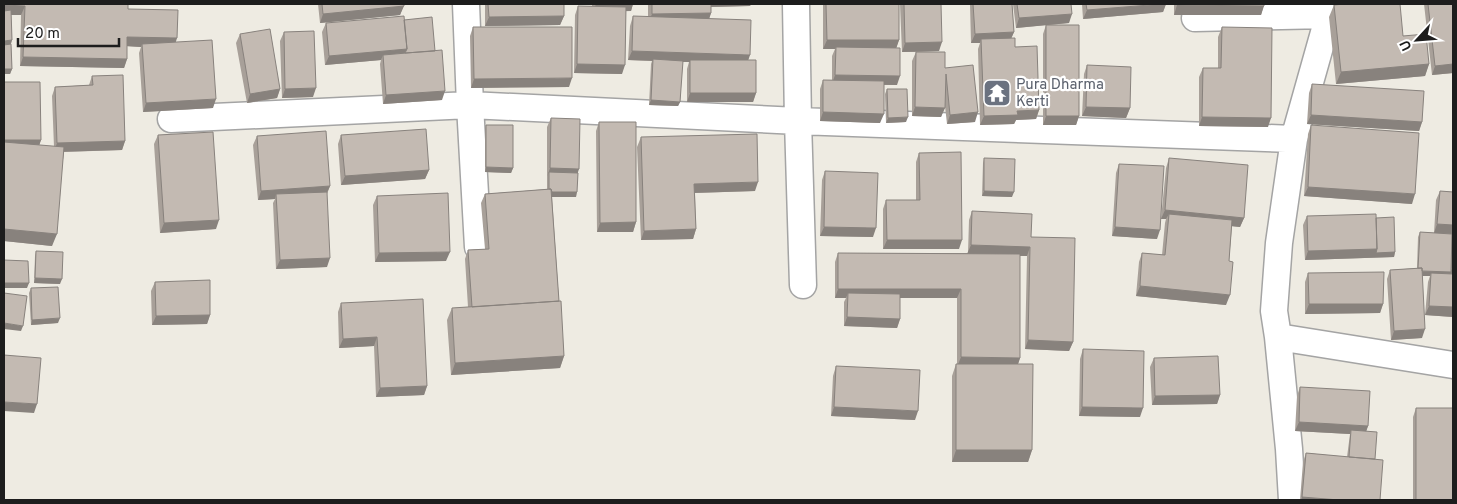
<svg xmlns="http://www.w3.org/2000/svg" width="1457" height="504" font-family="Overpass,sans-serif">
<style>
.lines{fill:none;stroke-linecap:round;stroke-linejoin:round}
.street-casing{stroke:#a4a4a4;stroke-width:29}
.street{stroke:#fff;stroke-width:26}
.wall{fill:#a8a099}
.shaded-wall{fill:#88827d}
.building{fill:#c3bab2;stroke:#88827d}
.labels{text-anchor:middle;stroke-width:4.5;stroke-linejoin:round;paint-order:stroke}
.worship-label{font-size:15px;fill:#5b616d;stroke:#fff;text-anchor:start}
</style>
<rect width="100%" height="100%" fill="#eeebe2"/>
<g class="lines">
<defs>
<path id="street" d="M466,4L470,105L478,247
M796,4L798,121L1294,139
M1195,18L1328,15
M171,119L470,105L798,121L803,285
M1278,337L1453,365
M1292,500L1289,449L1278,337L1274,311L1279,243L1294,139L1332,4"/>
</defs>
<use href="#street" class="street-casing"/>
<use href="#street" class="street"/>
</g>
<path class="wall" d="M4,4L128,9L176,42L213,108L143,112L139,53L141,47L127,46V59L124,68L20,66L21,15H11L12,40L11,44L12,69L10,74Z
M318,4H404L400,15L320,23Z
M485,4H564V16L560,25L485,26Z
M592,4H633L631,11H626L622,74L574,73L575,15L578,6H592Z
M648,4H751L750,6L711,7V13L709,19L748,60L756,93L753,102H687V69L689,62H682L680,102L678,106L649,105L651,64L652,61L628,60L630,26L633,16L648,17Z
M823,4H899V40L896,48L897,85H884L880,123L820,121V89L823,80H832V56L835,49H823Z
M900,4H941L939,51L916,52L945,68L975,122L947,124L945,106L941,117L912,116V61L916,52H902Z
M970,4H1012L1014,32L1011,39L1039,110L1036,119L1016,120L1014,124L980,125L978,49L980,43H971Z
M1013,4H1071L1069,23L1048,25L1079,116L1076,125H1043V34L1046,25L1016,28Z
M1082,4H1166L1163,12L1083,19Z
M1174,4H1264L1261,15H1174Z
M1424,4H1453V73L1432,75Z
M1334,5L1403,36L1429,64L1425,76L1336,84L1329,17Z
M404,20L435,51L442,100L383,104L380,64L381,60L325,65L322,32L326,23Z
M473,27L569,87L471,88L470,36Z
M1222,27L1268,127L1199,126V77L1203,68H1218V37Z
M284,32L313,97L282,98L280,41Z
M240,34L280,89L277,98L247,103L236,43Z
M1087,65L1130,108L1126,118L1082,116L1084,74Z
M92,76L125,141L122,150L64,152L52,246L4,241V82L41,140L39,145L54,147L52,96L55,87L89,85Z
M1312,84L1422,122L1419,131L1307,124L1309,93Z
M887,89L906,122L886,123L885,94Z
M551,118L578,173L576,197H552L559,301L564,356L560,368L451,375L447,320L452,308L468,307L465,259L468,250L485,249L481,203L485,194L547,189V127Z
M599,122L636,222L633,232H597L596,131Z
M486,125L513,168L511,173L485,172V130Z
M1311,125L1412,204L1304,196L1308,134Z
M158,135L216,229L160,233L154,144Z
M341,135L429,170L425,179L341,185L338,144Z
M257,136L330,186L327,194V267L276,269L273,203L275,199L258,200L253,145Z
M641,137L755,191L695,193L696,229L693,239L641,240L637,147Z
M919,153L959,249H883V209L886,200H916V162Z
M984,158L1012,197L982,196L983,163Z
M1169,158L1244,218L1240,227L1232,226L1229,261L1226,305L1136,296L1139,262L1142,253L1162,255L1165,223L1166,219H1161L1166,168Z
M1119,164L1157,239L1112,236L1116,173Z
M825,171L873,237L820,236L822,180Z
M1440,191L1453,192V317L1425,315L1428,282L1430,276H1422V338L1391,340L1387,279L1390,270L1417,268L1418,237L1420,232L1452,234L1434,233L1436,200Z
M377,196L446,261L375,262L373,205Z
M972,211L1031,237L1073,342L1069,351L1025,349L1027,256H1020V358L1018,364L1032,450L1028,462H952V376L956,364H957V298H900V319L897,328L844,326V302L846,298H835V262L838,253H968L969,220Z
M1307,216L1376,218L1395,252L1394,257L1305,260L1303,225Z
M36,251L60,284L34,283L35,256Z
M1308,273L1383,304L1380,313L1305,314V282Z
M155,282L210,315L207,324L152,325L151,291Z
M31,288L58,323L31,325L29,293Z
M341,303L427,386L424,395L376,397L374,346L339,348L338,312Z
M1083,349L1140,417L1079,416L1080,359Z
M1154,358L1220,395L1217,404L1152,405L1150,367Z
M836,366L915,420L831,416L833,376Z
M1300,387L1368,426L1366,431L1375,459L1380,500H1300L1303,462L1306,453L1347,457L1350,434L1295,431L1297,396Z
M1416,408L1453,500H1413V417Z"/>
<path class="shaded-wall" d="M596,4H633L631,11L593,12Z
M708,4H751L750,6L707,7Z
M1166,4L1163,12L1083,19L1087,10Z
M4,5L25,6L21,15H4Z
M1177,5L1264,6L1261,15H1174Z
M404,6L400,15L320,23L323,14Z
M711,13L708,22L648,23L652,14Z
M1072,14L1069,23L1016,28L1019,18Z
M564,16L560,25L485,26L489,17Z
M1014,32L1010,41L981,39L980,43H971L975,34Z
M127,37L177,38L174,48L142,44L141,47L124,46Z
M12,40L9,49L4,50V41Z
M827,40H899L896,49L836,47L835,49H823Z
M942,42L939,51L902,52L905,43Z
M407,49L405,53L383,55L381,60L325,65L329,56Z
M632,51L750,55L747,64L628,60Z
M23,57L127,59L124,68L20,66Z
M577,64L625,65L622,74L574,73Z
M1429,64L1425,76L1336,84L1341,72Z
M1453,64V73L1432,75L1435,66Z
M4,69H12L10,74H4Z
M835,75L900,76L897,85L832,84Z
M572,78L569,87L471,88L474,79Z
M316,88L313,97L282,98L285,89Z
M280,89L277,98L247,103L250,94Z
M445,91L442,100L383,104L386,95Z
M690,93H756L753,102H687Z
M216,99L213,108L143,112L146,103Z
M651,100L680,102L678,106L649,105Z
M915,107L945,108L941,117L912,116Z
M1086,107L1130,108L1126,118L1082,116Z
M1039,110L1036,119L1016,120L1014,124L980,125L984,116L1017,111Z
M823,112L884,114L880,123L820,121Z
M978,112L975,122L947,124L950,115Z
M1311,115L1422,122L1419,131L1307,124Z
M1046,116H1079L1076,125H1043Z
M908,117L906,122L886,123L888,118Z
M1202,117L1271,118L1268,127L1199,126Z
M4,140H41L38,149H4Z
M125,141L122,150L54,152L57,143Z
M486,167L513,168L511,173L485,172Z
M550,168L579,169L576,178L549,172L547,177Z
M429,170L425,179L341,185L345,176Z
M758,182L755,191L691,193L694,184Z
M330,186L326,195L276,194L275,199L258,200L261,191Z
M1308,187L1415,194L1412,204L1304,196Z
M984,191L1014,192L1012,197L982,196Z
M549,192H577L576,197H547Z
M1165,210L1244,218L1240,227L1168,220L1169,214L1166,219H1161Z
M219,220L216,229L160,233L164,223Z
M636,222L633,232H597L600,223Z
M1437,224L1453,225L1452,234L1434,233Z
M824,227L876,228L873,237L820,236Z
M1115,227L1160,230L1157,239L1112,236Z
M4,229L57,234L52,246L4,241Z
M696,229L693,239L641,240L644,231Z
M887,240H962L959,249H883Z
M971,245L1030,247L1027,256L967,254Z
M1377,249L1395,252L1394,257L1305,260L1308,251Z
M450,252L446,261L375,262L379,253Z
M330,258L327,267L276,269L280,260Z
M1452,268H1453V277H1449Z
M1418,271L1451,272L1449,277L1431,273L1430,276H1416Z
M35,278L62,279L60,284L34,283Z
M4,283H29L27,288H4Z
M1140,286L1230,295L1226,305L1136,296Z
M838,289H961L957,298H848V293L846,298H835Z
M1309,304H1383L1380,313L1305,314Z
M1429,306L1453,307V317L1425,315Z
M210,315L207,324L152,325L156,316Z
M847,317L900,319L897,328L844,326Z
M60,318L58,323L31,325L32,320Z
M4,323L23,326L21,331L4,329Z
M1425,329L1422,338L1391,340L1394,331Z
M377,337L374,346L339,348L343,339Z
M1028,340L1073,342L1069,351L1025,349Z
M564,356L560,368L451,375L455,363Z
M961,357L1020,358L1017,367H957Z
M427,386L424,395L376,397L380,388Z
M1220,395L1217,404L1152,405L1155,396Z
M4,402L37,404L34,413L4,411Z
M834,407L918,411L915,420L831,416Z
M1082,407L1143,408L1140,417L1079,416Z
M1299,422L1368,426L1365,435L1351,430L1350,434L1295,431Z
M956,450H1032L1028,462H952Z
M1302,497L1339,500H1301Z"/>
<path class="building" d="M4,4H128V9L178,10L177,38L127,37V59L23,57L25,6L4,5Z
M322,4H404V6L323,14Z
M488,4H564V16L489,17Z
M652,4H711V13L652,14Z
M826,4H899V40H827Z
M904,4H941L942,42L905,43Z
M973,4H1012L1014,32L975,34Z
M1017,4H1071L1072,14L1019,18Z
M1086,4H1162L1087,10Z
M1177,4H1264V6L1177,5Z
M1344,4H1400L1403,36L1426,34L1429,64L1341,72L1334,5Z
M1428,4H1453V64L1435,66Z
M578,6L626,7L625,65L577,64Z
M11,10L12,40L4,41V11Z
M404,16L407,49L329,56L326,23Z
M633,16L751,20L750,55L632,51Z
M432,17L435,51L405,53L407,49L404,20Z
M1046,25H1079V116H1046Z
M473,27H572V78L474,79Z
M1222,27L1272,28L1271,118L1202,117L1203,68H1221Z
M270,29L280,89L250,94L240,34Z
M314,31L316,88L285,89L284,32Z
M1015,38V47L1037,46L1039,110L1017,111L1018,115L984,116L981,39Z
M212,40L216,99L146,103L142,44Z
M11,44L12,69H4V45Z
M836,47L900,48V76L835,75Z
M442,50L445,91L386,95L383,55Z
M916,52H945V68L973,65L978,112L950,115L946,74L945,108L915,107Z
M653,59L683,61L680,102L651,100Z
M690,60H756V93H690Z
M1087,65L1131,67L1130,108L1086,107Z
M123,75L125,141L57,143L55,87L93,85L92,76Z
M823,80L884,81V114L823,112Z
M4,82H40L41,140H4Z
M1312,84L1424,91L1422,122L1311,115Z
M887,89H907L908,117L888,118Z
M551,118L580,119L579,169L550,168Z
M599,122H636V222L600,223Z
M486,125H513V168L486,167Z
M1311,125L1419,133L1415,194L1308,187Z
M426,129L429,170L345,176L341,135Z
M326,131L330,186L261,191L257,136Z
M213,132L219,220L164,223L158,135Z
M757,134L758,182L694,184L696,229L644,231L641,137Z
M4,142L64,147L57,234L4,229Z
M961,152L962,240H887L886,200H920L919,153Z
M984,158L1015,159L1014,192L984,191Z
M1169,158L1248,165L1244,218L1165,210Z
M1119,164L1164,166L1160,230L1115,227Z
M825,171L878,173L876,228L824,227Z
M549,172L578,173L577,192H552L551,189H549Z
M551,189L559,301L472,307L468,250L489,249L485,194Z
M1440,191L1453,192V225L1437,224Z
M327,192L330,258L280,260L276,194Z
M448,193L450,252L379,253L377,196Z
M972,211L1032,214L1031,237L1075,238L1073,342L1028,340L1030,247L971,245Z
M1169,214L1232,220L1229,261L1233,262L1230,295L1140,286L1142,253L1165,255Z
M1376,214L1377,249L1308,251L1307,216Z
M1394,217L1395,252L1376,253L1377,249L1376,218Z
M1420,232L1452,234L1451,272L1422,271V268H1418Z
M1453,246V268H1452Z
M36,251L63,252L62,279L35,278Z
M838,253L1020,254V358L961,357V289H838Z
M4,260L28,261L29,283H4Z
M1422,268L1425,329L1394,331L1390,270Z
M1384,272L1383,304H1309L1308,273Z
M1431,273L1453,274V307L1429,306Z
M210,280V315L156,316L155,282Z
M58,287L60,318L32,320L31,288Z
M4,293L27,296L23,326L4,323Z
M848,293L900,294V319L847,317Z
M423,299L427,386L380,388L377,337L343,339L341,303Z
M561,301L564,356L455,363L452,308Z
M1083,349L1144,351L1143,408L1082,407Z
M4,355L41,358L37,404L4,402Z
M1218,356L1220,395L1155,396L1154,358Z
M956,364H1033L1032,450H956Z
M836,366L920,370L918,411L834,407Z
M1300,387L1370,391L1368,426L1299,422Z
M1416,408H1453V500H1416Z
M1351,430L1377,432L1375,459L1349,457Z
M1306,453L1383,460L1380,500H1339L1302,497Z"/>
<defs>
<symbol id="temple-square" viewBox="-11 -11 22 22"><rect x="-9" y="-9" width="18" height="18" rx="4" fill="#6b7280" stroke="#fff"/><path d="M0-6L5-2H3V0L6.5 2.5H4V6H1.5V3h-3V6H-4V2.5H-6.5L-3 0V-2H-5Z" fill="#fff"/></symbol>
</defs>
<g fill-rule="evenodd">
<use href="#temple-square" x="981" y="77" width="32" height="32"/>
</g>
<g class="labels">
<g class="worship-label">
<text x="1016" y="89">Pura Dharma<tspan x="1016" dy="17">Kerti</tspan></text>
</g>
</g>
<rect width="1457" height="504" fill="none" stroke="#1d1d1d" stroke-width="10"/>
<g transform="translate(1417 40) rotate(244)" stroke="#ffffff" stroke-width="4" paint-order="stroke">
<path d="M0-4L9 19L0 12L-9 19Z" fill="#1d1d1d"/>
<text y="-8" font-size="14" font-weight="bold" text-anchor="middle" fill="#1d1d1d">U</text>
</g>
<path d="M18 38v8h101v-8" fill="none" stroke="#1d1d1d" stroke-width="2.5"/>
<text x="25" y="38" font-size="15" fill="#1d1d1d" stroke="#ffffff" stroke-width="4" paint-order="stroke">20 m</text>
</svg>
